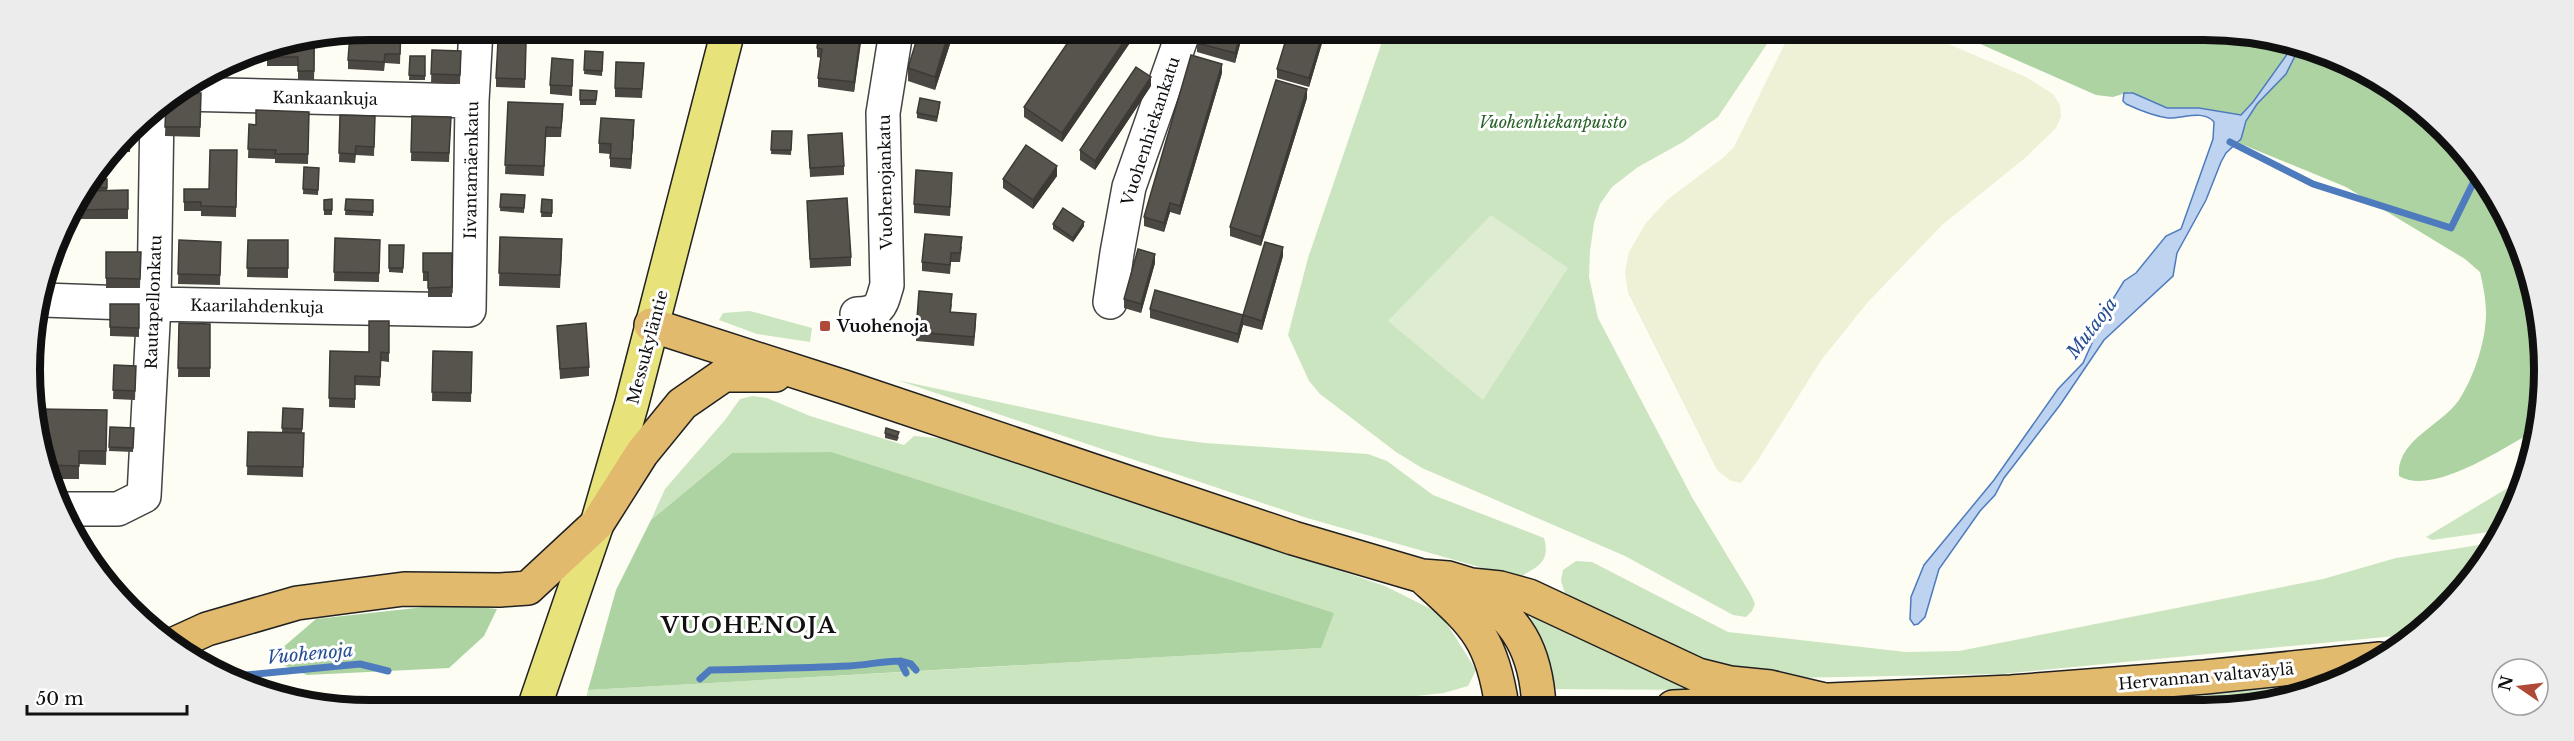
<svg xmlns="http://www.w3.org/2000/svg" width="2574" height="741" font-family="'Libre Baskerville',serif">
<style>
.farmland{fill:#eef1d6}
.green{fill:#cce5c1}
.forest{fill:#aed3a2}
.pitch{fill:#deedd1}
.water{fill:#bed3ef;stroke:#4e7bbd;stroke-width:1.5}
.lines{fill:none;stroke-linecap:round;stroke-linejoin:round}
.stream{stroke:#4e7bbd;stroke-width:7}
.minor-casing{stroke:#434343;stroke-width:36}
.major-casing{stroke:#212121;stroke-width:36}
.highway-casing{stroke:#212121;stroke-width:36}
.minor{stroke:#fff;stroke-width:33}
.major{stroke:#e7e37a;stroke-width:33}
.highway{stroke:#e2ba6d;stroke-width:33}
.wall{fill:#4b4742}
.shaded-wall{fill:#3d3a36}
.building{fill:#57534d;stroke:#3d3a36;stroke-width:1.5}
.poi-dot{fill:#af4a38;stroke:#fff;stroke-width:2}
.labels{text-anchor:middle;stroke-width:6;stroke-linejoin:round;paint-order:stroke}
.street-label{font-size:16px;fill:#101010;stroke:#fff}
.park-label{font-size:16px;font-style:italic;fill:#286027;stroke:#fff}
.poi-label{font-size:16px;font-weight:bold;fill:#101010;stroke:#fff;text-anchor:start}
.water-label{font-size:18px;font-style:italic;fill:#284f93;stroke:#fff}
.district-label{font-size:22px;font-weight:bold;letter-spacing:1.5px;fill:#101010;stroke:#fff}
.rim{fill:none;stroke:#101010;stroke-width:8}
</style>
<rect width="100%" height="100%" fill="#fdfdf4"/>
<path class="farmland" d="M1789,35H1927L2026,77L2053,94L2060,105L2061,117L2056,128L2025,158L1942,225L1868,302L1822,359L1758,460L1741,483L1731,481L1717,470L1628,293L1625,272L1629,252L1646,223L1667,200L1724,157L1734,147Z"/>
<path class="green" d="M1385,33L1773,35L1718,117L1683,142L1638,167L1612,187L1600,204L1594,223L1590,251L1589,277L1598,318L1693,499L1751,595L1755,604L1752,611L1746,617L1733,615L1625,556L1422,468L1396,452L1320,394L1309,381L1288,335L1308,258Z
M750,311L812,328L810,342L757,334L719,320L723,313Z
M897,380L1160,437L1205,443L1368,454L1387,461L1433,495L1544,538C1551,563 1537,567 1518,578L1307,518Z
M752,396L767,398L810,416L904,445L914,436L951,439L1385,586L1441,614L1476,670L1468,686L1444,693L1379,700L585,703L588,690L1322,648L732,453L651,520L665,489L725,420L740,399Z
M2521,480L2503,530L2432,540L2426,537Z
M2498,542L2428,626L2416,634L2001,674L1788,678L1721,667L1604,616L1565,593L1561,581L1563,570L1576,561L1592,562L1728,632L1906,652L1959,651L2323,579L2396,558Z
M1528,605L1708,690L1548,689Z
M2330,683L2258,705L2220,708H2059Z"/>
<path class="forest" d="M1960,35L2270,36L2293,46L2253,102L2241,115L2200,108H2167L2129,92L2113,97L2096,95Z
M2299,48L2392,87L2486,181L2537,304L2538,429C2506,446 2433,497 2399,476C2396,440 2441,426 2459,400C2474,377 2486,341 2486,313C2486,299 2483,285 2480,272L2465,259L2346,187L2239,143L2249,115L2268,90L2286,74Z
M831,452L1334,613L1321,648L588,690L616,590L651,520L732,453Z
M452,604L497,609L484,636L449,668L307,675L283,665L281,649L316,619Z"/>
<path class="pitch" d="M1491,215L1568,268L1483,400L1388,321Z"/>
<path class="water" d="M2293,46L2299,48L2286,74L2257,104L2246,121L2241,139L2226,153L2221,162L2206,200L2177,253L2173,276L2104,340L2060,405L2004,478L1995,495L1980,511L1939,569L1925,617L1918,624L1914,625L1910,619L1911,597L1924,565L1994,480L2058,389L2083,363L2108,307L2124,281L2136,273L2166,236L2181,229L2213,139L2214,122C2203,109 2182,119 2168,118C2153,116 2139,110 2126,104L2123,101L2124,93H2133L2167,108H2199L2241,115L2253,102Z"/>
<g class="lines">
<path class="stream" d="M2230,142L2313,184L2451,228L2478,173
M900,661L911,664L916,670
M235,676L360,664L388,671
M700,679L710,670C757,669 803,668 849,666C866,665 883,661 900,661L906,673"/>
<defs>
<path id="minor" d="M179,94L472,101
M44,300L154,304L469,310L472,101L476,30
M1110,302L1117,253L1129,187L1183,33
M857,314C881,313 881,305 887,285L883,113L896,32
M67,509H118L144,496L154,304L157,108"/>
<path id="major" d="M535,705L597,524L632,403L728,31"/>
<path id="highway" d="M651,325L844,387L1293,538L1422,576L1448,578L1471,585L1500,588L1529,596L1698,675L1730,683L1770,687L1829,701
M1422,576C1473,623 1492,636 1502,707
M1471,585C1517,621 1536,648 1539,707
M172,645L207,629L297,603L404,589L500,590L528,588L597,524L642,453L682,404L724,375H775
M1673,707L2011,692L2205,677L2380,659"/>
</defs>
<use href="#minor" class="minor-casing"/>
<use href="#major" class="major-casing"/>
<use href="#highway" class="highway-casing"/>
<use href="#minor" class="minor"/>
<use href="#major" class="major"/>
<use href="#highway" class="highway"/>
</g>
<path class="wall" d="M401,30L400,64L385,63L384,71L348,69V60Z
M862,32L854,92L818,87V78L821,58L817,57V48Z
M954,32L935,90L908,81V68Z
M1134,33V37L1062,142L1024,117V107Z
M1200,33H1243L1235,63L1197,52V43Z
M1288,33H1325L1309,87L1277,78V69Z
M315,41L314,80H298V66H267V50Z
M526,43L525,88L496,87V78Z
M432,50L461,51L460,84L431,83Z
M585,51L603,52L602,76L584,74Z
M410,56H425V80H409Z
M644,63L642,98L615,97V88Z
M573,69L572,96L550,94V85Z
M1222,73L1180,215L1170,212L1164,232L1144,226V217Z
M1151,86L1095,170L1080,160V150Z
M580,90L597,91L596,105H580Z
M201,93L200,137L165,136L166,102Z
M1307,98L1261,246L1230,236V227Z
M508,102L563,113L561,137H546L544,176L505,174Z
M940,106L937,122L917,118V113Z
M309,112L308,164L275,163V159L248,158L249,124L256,125Z
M340,115L375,116L374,156L356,155L355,163L339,162Z
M412,116L451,117L449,162L411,161Z
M634,129L631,169L610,167V154L599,153V143Z
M772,131H792L791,155L771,154Z
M131,134L130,152H117Z
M808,135L844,166V175L810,177Z
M237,150L236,217L201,216V211H184V189H209Z
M304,167L319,168L318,195L303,194Z
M1057,176L1033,209L1003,188V179Z
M107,179V191L128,190V219H77V204L93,191V187Z
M952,182L950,216L914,213V204Z
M501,194L525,195L524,213L500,211Z
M332,199V215H324V200Z
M346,199L373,200V216L345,215Z
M542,199L552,200V217H541Z
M807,201L851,257V266L810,268Z
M1053,224L1084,226L1073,242L1053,229Z
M500,237L562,252L560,288L499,286Z
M335,238L380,240L379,282L334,281Z
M179,240L221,242L220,285L178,284Z
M248,240H288V278L247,277Z
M389,245H404L403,273L389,272Z
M962,246L960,262H951L950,274L922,271V262Z
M106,252H141L140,288H106Z
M423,253H452V297H428V281H423Z
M1283,256L1262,330L1243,325L1238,343L1150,318V309L1243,315Z
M1155,263L1141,313L1124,308V299Z
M952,303L951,312L976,323L974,346L916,341V332Z
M110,304H139V337L110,336Z
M389,321V362L381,361L380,386L355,385V408L329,407L330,351L369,352Z
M179,323L210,324V377H178Z
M557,326L589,367V376L560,379Z
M433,351L472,352L471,402L432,401Z
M114,365L136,366L135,400L113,399Z
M283,408L303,409L302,433H304L303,477L247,475L248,432L282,433Z
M37,409L107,410L106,465L79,464V479H52L45,466V463H43L42,459Z
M110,427L134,428L133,452L109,451Z
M885,433L899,437L897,441L885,438Z"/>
<path class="shaded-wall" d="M861,32L862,36L854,92V82Z
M949,32H954L935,90V77Z
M1130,33H1134V37L1062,142V133Z
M1241,33H1243L1235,63V53Z
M1323,33H1325L1309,87V78Z
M1222,64V73L1180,215V206Z
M1151,77V86L1095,170V161Z
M1307,89V98L1261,246V237Z
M634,120V129L631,169V159Z
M1057,166V176L1033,209V200Z
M1170,203V212L1164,232V223Z
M1084,222V226L1073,242V238Z
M1283,247V256L1262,330V321Z
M1155,254V263L1141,313V304Z
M1243,315V325L1238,343V334Z"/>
<path class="building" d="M370,30H401L400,54H385L384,62L348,60L350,34Z
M819,32H861L854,82L818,78L822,49L817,48Z
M919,32H949L935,77L908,68Z
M1075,32L1130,33L1062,133L1024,107Z
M1200,33H1241L1235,53L1197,43Z
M1288,33H1323L1309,78L1277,69Z
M314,41V71H298V57H267V50Z
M498,41L526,43L525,79L496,78Z
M432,50L461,51L460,75L431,74Z
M585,51L603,52L602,71L584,70Z
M1191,55L1222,64L1180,206L1170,203L1164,223L1144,217Z
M410,56H425V76L409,75Z
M552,58L573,60L572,86L550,85Z
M616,62L644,63L642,89L615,88Z
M1136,67L1151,77L1095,161L1080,150Z
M1276,80L1307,89L1261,237L1230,227Z
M580,90L597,91L596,100H580Z
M181,93H201L200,127H165L166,102Z
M920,98L940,102L937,117L917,113Z
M508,102L563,104L561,128L546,127L544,166L505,165Z
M256,110L309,112L308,154H275L276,150L248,149L249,124L256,125Z
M340,115L375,116L374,147L356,146L355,154L339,153Z
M412,116L451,117L449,153L411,152Z
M601,118L634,120L631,159L610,158L611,144L599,143Z
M772,131H792L791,150H771Z
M842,133L844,166L810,168L808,135Z
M1026,145L1057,166L1033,200L1003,179Z
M210,150H237L236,207L201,206V202H184V189H209Z
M304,167L319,168L318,190L303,189Z
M916,170L952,173L950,207L914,204Z
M96,179H107V188L93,187V183Z
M128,190V209L77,210V204L88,191Z
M501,194L525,195L524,208L500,207Z
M847,198L851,257L810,259L807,201Z
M332,199V210H324V200Z
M346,199L373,200V212L345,210Z
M542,199L552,200V213L541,212Z
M1063,208L1084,222L1073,238L1053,224Z
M925,234L962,237L960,253H951L950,265L922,262Z
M500,237L562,239L560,275L499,273Z
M335,238L380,240L379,273L334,272Z
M179,240L221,242L220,275L178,274Z
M248,240H288V268H247Z
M1265,242L1283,247L1262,321L1243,315Z
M389,245H404L403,268H389Z
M1138,249L1155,254L1141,304L1124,299Z
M106,252H141L140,279L106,278Z
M423,253H452V287L428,288V272H423Z
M1155,290L1243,315L1238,334L1150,309Z
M919,291L952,294L950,312L976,314L974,337L916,332Z
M110,304H139V328L110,327Z
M369,321H389V353L381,352L380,377L355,376V399L329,398L330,351L369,352Z
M179,323L210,324V368H178Z
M586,323L589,367L560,369L557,326Z
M433,351L472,352L471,393L432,392Z
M114,365L136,366L135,391L113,390Z
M283,408L303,409L302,429L282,428Z
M37,409L107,410L106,451H79V466L45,465L46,449H41Z
M110,427L134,428L133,448L109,447Z
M886,428L899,432L897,437L885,433Z
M248,432L304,433L303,467L247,466Z"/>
<rect class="poi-dot" x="819" y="320" width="12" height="12" rx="3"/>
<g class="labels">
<g class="street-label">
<text transform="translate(325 98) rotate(1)" y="6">Kankaankuja</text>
<text transform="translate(1150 131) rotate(-72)" y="6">Vuohenhiekankatu</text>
<text transform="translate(471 170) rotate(-89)" y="6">Iivantamäenkatu</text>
<text transform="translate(885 182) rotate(-91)" y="6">Vuohenojankatu</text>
<text transform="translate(153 302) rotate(-88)" y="6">Rautapellonkatu</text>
<text transform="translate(257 306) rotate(1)" y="6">Kaarilahdenkuja</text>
<text transform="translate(647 347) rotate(-75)" y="6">Messukyläntie</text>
<text transform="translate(2206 676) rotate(-5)" y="6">Hervannan valtaväylä</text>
</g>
<g class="park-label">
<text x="1553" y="128">Vuohenhiekanpuisto</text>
</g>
<g class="poi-label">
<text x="837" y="332">Vuohenoja</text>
</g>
<g class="water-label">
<text transform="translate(2092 328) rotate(-53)" y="6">Mutaoja</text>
<text transform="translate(310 654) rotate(-5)" y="6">Vuohenoja</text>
</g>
<g class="district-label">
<text x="749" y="633">VUOHENOJA</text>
</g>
</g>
<path d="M0 0H2574V741H0ZM370 40H2204A330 330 0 0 1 2534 370V370A330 330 0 0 1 2204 700H370A330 330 0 0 1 40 370V370A330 330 0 0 1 370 40Z" fill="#ececec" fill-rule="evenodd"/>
<path class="rim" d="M370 40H2204A330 330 0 0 1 2534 370V370A330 330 0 0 1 2204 700H370A330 330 0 0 1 40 370V370A330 330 0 0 1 370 40Z"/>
<g transform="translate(2520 687) rotate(284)"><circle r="28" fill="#ffffff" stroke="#9f9f9f" stroke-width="1.5"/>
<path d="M0-4.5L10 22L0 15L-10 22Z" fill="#af4a38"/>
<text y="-9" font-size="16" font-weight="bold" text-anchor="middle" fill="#101010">N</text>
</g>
<path d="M27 705v9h160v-9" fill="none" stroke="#101010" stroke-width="3"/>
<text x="36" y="705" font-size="18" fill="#101010" stroke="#ffffff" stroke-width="4.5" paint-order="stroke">50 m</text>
</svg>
